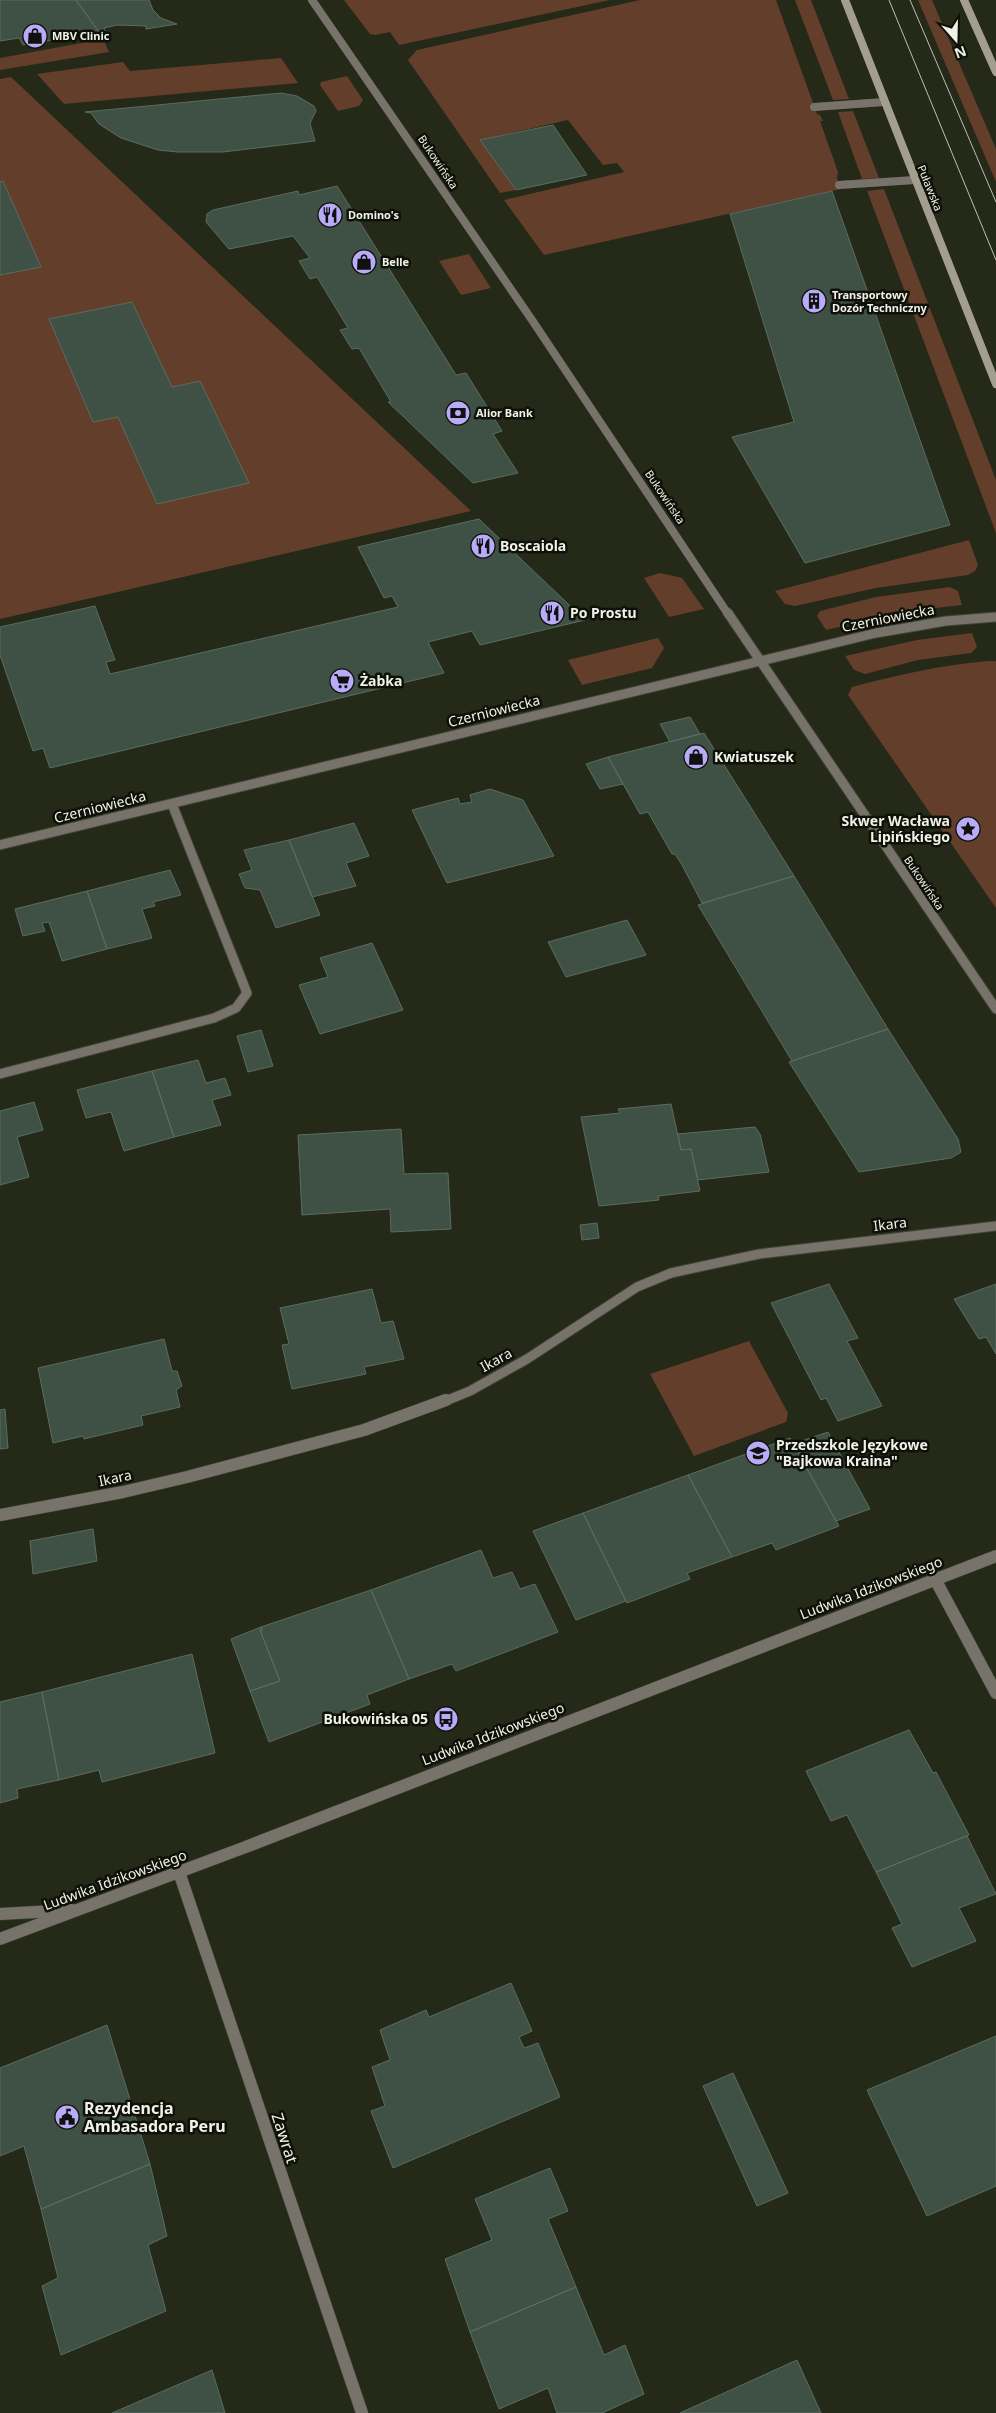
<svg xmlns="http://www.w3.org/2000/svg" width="996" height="2413" font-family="'Noto Sans',sans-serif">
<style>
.green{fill:#633e2a}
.building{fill:#3f5044;stroke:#5b6d60}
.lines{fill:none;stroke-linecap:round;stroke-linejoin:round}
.service-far1-casing{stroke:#414535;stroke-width:8}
.service-casing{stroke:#414535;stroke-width:11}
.minor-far2-casing{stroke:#414535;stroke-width:8}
.minor-far1-casing{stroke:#414535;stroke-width:11}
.minor-casing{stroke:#414535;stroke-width:13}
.tertiary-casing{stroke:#414535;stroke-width:13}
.secondary-casing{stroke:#414535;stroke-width:8}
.service-far1{stroke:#77726a;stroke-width:8}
.service{stroke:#77726a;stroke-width:9}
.minor-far2{stroke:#77726a;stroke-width:8}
.minor-far1{stroke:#77726a;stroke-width:9}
.minor{stroke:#77726a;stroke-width:12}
.tertiary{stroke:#77726a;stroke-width:12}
.secondary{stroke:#a49e90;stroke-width:8}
.tram{stroke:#bcbfb3;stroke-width:1}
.labels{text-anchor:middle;stroke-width:5;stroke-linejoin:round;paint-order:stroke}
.far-poi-label{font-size:11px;font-weight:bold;fill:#eff2e7;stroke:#0f1109;text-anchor:start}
.far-street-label{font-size:11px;fill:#eff2e7;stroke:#0f1109}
.poi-label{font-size:14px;font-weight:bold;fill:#eff2e7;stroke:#0f1109;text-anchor:start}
.street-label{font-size:14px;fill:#eff2e7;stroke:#0f1109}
.near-poi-label{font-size:16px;font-weight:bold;fill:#eff2e7;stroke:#0f1109;text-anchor:start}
.near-street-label{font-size:16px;fill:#eff2e7;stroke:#0f1109}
</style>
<rect width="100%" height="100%" fill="#252918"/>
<path class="green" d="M344,0H610L399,45L390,32L375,35L370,34Z
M640,0H776L817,114L820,115L823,121H820L838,172L837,178L841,189L544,255L504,200L624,172L617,163L603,165L568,120L481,140L516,190L500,193L408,60L417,50Z
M795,0H811L849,99L833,100Z
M918,0H932L996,149V182Z
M103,39L109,52L0,70V58Z
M281,58L298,83L64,104L37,74L123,62L130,71Z
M347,76L363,100L359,106L338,111L320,85L321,82Z
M11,77L471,511L0,619V79Z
M853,111L879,178L862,179L838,112Z
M884,189L996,480V533L867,191Z
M469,254L491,288L461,295L439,261Z
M969,540L978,565L975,571L968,575L876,588L795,606L785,604L775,591Z
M660,573L682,578L704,609L669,617L644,578Z
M950,587L958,591L962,605L910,611L826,630L817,616L820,611L876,597Z
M972,633L977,647L971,653L918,660L865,674L854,670L845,656L917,640Z
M658,638L664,648L652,668L582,685L568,660Z
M988,661H996V908L848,695L852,687C897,675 942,665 988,661Z
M749,1341L788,1413L786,1422L694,1456L650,1374Z"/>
<path class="building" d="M0,0H76L99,32L23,45L19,38L0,41Z
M76,0H149L153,10L161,18L177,24L146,29V26L117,25L104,28L105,31L99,32Z
M281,93L297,96L314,106L316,111L310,123L315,141L223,152H178L158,150L121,138L99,124L91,113L85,112Z
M553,125L587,175L516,190L480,140Z
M3,181L41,267L0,275V182Z
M337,186L456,375L466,373L502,431L493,434L518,473L473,483L388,402H391L359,348L352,349L340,330L348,328L317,277L310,279L299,261L310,258L293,236L229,249L206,222L207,214L213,210L298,191L299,195Z
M832,191L950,525L805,563L732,437L794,422L730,214Z
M132,302L172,387L200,381L249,483L157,504L118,417L93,422L49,319Z
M479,519L585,620L480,645L472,631L428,642L444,673L50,768L43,748L33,751L0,655V627L95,606L115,660L106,662L110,674L398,607L392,596L384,598L358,547Z
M690,717L700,734L670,742L660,724Z
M704,733L794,876L702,903L682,865L675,854H672L648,812L640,814L608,757Z
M608,757L623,784L600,789L586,764Z
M490,789L523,800L554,856L447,883L412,810L458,798L460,804L472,802L470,795Z
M354,823L369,856L346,863L356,886L312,897L289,840Z
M289,840L320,915L276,928L260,890L245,888L239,874L252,870L244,850Z
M170,870L181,895L153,902L155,906L142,909L152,938L107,949L87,891Z
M794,876L888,1029L792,1061L698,905Z
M87,891L107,949L62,961L49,922L42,923L45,931L23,936L15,909Z
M627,920L646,955L566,977L548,942Z
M372,943L403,1010L320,1034L299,985L328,977L320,958Z
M888,1029L958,1139L961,1152L951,1158L859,1172L789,1062Z
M261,1030L273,1066L248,1072L237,1036Z
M198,1060L206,1083L225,1078L231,1095L212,1100L221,1125L174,1137L152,1071Z
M152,1071L174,1137L124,1151L111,1112L86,1118L77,1090Z
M34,1102L43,1130L17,1137L29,1177L0,1185V1111Z
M671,1104L681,1150L691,1149L700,1191L658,1196L659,1200L599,1206L581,1117L620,1113L618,1109Z
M755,1127L760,1134L769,1172L698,1180L691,1149L681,1150L678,1134Z
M401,1129L404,1174L448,1173L451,1229L391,1232L390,1209L302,1215L298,1135Z
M597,1223L599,1238L582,1240L580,1225Z
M829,1284L858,1338L847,1341L882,1406L838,1421L826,1398L821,1400L771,1303Z
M996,1284V1354L986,1337L979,1339L954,1299Z
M372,1289L381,1323L393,1321L404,1359L364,1367L366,1374L292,1389L282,1345L289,1344L280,1308Z
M164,1339L172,1371H177L182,1386L176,1390L180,1407L141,1416L143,1425L84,1439L83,1436L53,1443L38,1368Z
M5,1409L8,1448L0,1449V1410Z
M828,1432L870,1509L836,1521L793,1444Z
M790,1438L839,1526L776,1550L772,1543L732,1557L688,1475Z
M688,1475L732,1557L687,1573L690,1579L627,1603L583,1513Z
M583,1513L626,1601L576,1620L533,1531Z
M93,1529L97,1561L33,1574L30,1541Z
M481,1550L493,1578L512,1572L520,1589L535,1584L558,1632L456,1671L452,1664L409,1679L371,1590Z
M371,1590L409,1679L367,1695L370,1704L269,1742L250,1691L280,1681L260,1630H262L261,1627Z
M261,1627L262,1630H260L280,1681L250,1691L231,1639Z
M192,1654L215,1753L102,1782L99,1770L59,1780L42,1692Z
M42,1692L59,1780L17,1789L18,1798L0,1803V1702Z
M909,1730L933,1773L936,1772L969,1835L876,1872L847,1815L831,1821L806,1771Z
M967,1836L996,1894L959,1908L976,1941L912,1967L892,1928L902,1924L876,1872Z
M511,1983L532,2031L519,2037L524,2048L538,2043L560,2097L393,2168L371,2111L385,2106L372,2067L390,2060L380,2030L426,2010L429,2017Z
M107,2025L150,2164L41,2209L24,2146L0,2156V2068Z
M996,2036V2186L927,2216L867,2090Z
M733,2073L788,2193L757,2206L703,2086Z
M150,2164L167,2236L148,2245L166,2311L61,2355L42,2286L58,2278L41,2209Z
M550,2168L568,2211L548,2219L576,2287L470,2332L445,2259L492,2240L475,2199Z
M576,2287L604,2355L625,2345L644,2394L602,2413H557L548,2388L499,2409L470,2332Z
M797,2360L821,2413H680Z
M212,2370L225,2413H112Z"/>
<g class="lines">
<defs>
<path id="service-far1" d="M814,107L884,102
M839,185L915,180"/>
<path id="service" d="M0,1074L214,1018L236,1008L247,993L172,804"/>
<path id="minor-far2" d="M312,0L532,320L728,614"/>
<path id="minor-far1" d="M728,613L996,1009
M0,845L876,633L946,621L996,617
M443,1402L470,1391L527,1359L637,1287L671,1273L759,1254L996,1226"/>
<path id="minor" d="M0,1515L123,1492L187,1477L364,1430L446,1400
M935,1579L996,1693
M179,1872L362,2413
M0,1914L72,1910"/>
<path id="tertiary" d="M0,1939L243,1848L996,1556"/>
<path id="secondary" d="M845,0L996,384
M964,0L996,72"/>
</defs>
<use href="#service-far1" class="service-far1-casing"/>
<use href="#service" class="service-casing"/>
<use href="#minor-far2" class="minor-far2-casing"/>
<use href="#minor-far1" class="minor-far1-casing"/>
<use href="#minor" class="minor-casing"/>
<use href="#tertiary" class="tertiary-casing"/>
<use href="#secondary" class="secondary-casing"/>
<use href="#service-far1" class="service-far1"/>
<use href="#service" class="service"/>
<use href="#minor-far2" class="minor-far2"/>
<use href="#minor-far1" class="minor-far1"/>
<use href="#minor" class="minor"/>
<use href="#tertiary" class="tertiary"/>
<use href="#secondary" class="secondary"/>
<path class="tram" d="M889,0L996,260
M910,0L996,202"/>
</g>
<defs>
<symbol id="shop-disc" viewBox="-11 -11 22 22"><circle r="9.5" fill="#b8abf7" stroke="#0f1109"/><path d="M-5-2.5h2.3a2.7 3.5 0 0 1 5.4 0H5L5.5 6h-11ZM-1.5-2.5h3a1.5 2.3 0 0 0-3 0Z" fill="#111"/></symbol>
<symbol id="restaurant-disc" viewBox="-11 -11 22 22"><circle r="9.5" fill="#b8abf7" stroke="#0f1109"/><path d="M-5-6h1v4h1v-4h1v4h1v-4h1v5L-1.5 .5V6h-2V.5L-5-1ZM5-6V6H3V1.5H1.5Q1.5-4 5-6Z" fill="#111"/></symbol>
<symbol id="building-disc" viewBox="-11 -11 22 22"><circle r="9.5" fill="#b8abf7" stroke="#0f1109"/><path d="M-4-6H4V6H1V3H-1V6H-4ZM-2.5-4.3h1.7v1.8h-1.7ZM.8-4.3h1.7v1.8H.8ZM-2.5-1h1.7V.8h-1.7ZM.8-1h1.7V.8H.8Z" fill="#111"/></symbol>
<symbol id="bank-disc" viewBox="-11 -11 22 22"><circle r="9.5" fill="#b8abf7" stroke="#0f1109"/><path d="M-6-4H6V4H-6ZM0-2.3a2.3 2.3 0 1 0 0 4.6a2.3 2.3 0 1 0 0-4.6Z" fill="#111"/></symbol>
<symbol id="supermarket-disc" viewBox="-11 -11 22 22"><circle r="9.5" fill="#b8abf7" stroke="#0f1109"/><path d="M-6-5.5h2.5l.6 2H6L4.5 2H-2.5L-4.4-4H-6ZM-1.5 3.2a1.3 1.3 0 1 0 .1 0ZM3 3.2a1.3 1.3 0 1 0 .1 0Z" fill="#111"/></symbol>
<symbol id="sight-disc" viewBox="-11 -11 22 22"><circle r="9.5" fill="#b8abf7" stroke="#0f1109"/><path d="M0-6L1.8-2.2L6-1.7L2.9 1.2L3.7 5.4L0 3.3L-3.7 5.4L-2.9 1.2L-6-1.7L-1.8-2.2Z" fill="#111"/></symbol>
<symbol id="school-disc" viewBox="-11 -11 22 22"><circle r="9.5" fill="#b8abf7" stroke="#0f1109"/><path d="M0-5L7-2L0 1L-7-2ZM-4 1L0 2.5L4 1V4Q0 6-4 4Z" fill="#111"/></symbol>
<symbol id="bus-disc" viewBox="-11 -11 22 22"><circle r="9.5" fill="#b8abf7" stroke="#0f1109"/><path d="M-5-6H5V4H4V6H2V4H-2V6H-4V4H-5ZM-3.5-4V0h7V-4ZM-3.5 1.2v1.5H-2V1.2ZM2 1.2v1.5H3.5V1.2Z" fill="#111"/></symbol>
<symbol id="civic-disc" viewBox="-11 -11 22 22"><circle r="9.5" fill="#b8abf7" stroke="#0f1109"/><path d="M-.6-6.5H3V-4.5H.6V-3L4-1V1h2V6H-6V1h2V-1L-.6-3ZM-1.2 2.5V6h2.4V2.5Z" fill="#111"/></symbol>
</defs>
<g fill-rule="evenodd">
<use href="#shop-disc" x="21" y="22" width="28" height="28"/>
<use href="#restaurant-disc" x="316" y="201" width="28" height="28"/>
<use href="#shop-disc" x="350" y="248" width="28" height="28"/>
<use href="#building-disc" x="800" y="287" width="28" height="28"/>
<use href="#bank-disc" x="444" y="399" width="28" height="28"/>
<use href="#restaurant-disc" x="469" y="532" width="28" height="28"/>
<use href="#restaurant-disc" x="538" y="599" width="28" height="28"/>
<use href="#supermarket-disc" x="328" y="667" width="28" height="28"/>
<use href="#shop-disc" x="682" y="743" width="28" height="28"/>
<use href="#sight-disc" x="954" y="815" width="28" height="28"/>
<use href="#school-disc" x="744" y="1439" width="28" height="28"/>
<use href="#bus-disc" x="432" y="1705" width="28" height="28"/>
<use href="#civic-disc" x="53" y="2103" width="28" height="28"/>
</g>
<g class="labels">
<g class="far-poi-label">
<text x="52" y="40">MBV Clinic</text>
<text x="348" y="219">Domino's</text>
<text x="382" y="266">Belle</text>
<text x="832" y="299">Transportowy<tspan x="832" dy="13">Dozór Techniczny</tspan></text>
<text x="476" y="417">Alior Bank</text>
</g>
<g class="far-street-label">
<text transform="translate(438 162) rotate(56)" y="4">Bukowińska</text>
<text transform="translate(930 188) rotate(68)" y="4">Puławska</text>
<text transform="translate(665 497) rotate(56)" y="4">Bukowińska</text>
<text transform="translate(924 883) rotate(56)" y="4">Bukowińska</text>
</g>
<g class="poi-label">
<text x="500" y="551">Boscaiola</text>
<text x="570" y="618">Po Prostu</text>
<text x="360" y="686">Żabka</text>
<text x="714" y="762">Kwiatuszek</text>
<text x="950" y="826" text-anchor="end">Skwer Wacława<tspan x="950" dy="16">Lipińskiego</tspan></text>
<text x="776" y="1450">Przedszkole Językowe<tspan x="776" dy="16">"Bajkowa Kraina"</tspan></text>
<text x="428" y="1724" text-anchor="end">Bukowińska 05</text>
</g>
<g class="street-label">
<text transform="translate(888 618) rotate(-11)" y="5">Czerniowiecka</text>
<text transform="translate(494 711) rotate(-14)" y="5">Czerniowiecka</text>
<text transform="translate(100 807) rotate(-14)" y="5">Czerniowiecka</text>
<text transform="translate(890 1224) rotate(-7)" y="5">Ikara</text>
<text transform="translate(496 1360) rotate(-29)" y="5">Ikara</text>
<text transform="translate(115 1478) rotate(-12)" y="5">Ikara</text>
<text transform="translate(871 1588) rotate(-21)" y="5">Ludwika Idzikowskiego</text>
<text transform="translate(493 1734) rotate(-21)" y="5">Ludwika Idzikowskiego</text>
<text transform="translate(115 1880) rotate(-20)" y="5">Ludwika Idzikowskiego</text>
</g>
<g class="near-poi-label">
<text x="84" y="2114">Rezydencja<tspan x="84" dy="18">Ambasadora Peru</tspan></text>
</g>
<g class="near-street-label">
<text transform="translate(285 2138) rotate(72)" y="6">Zawrat</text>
</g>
</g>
<g transform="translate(956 40) rotate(160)" stroke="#0f1109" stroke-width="4" paint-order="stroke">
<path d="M0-4L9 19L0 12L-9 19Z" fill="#eff2e7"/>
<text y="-8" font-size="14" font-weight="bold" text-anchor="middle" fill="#eff2e7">N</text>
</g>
</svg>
